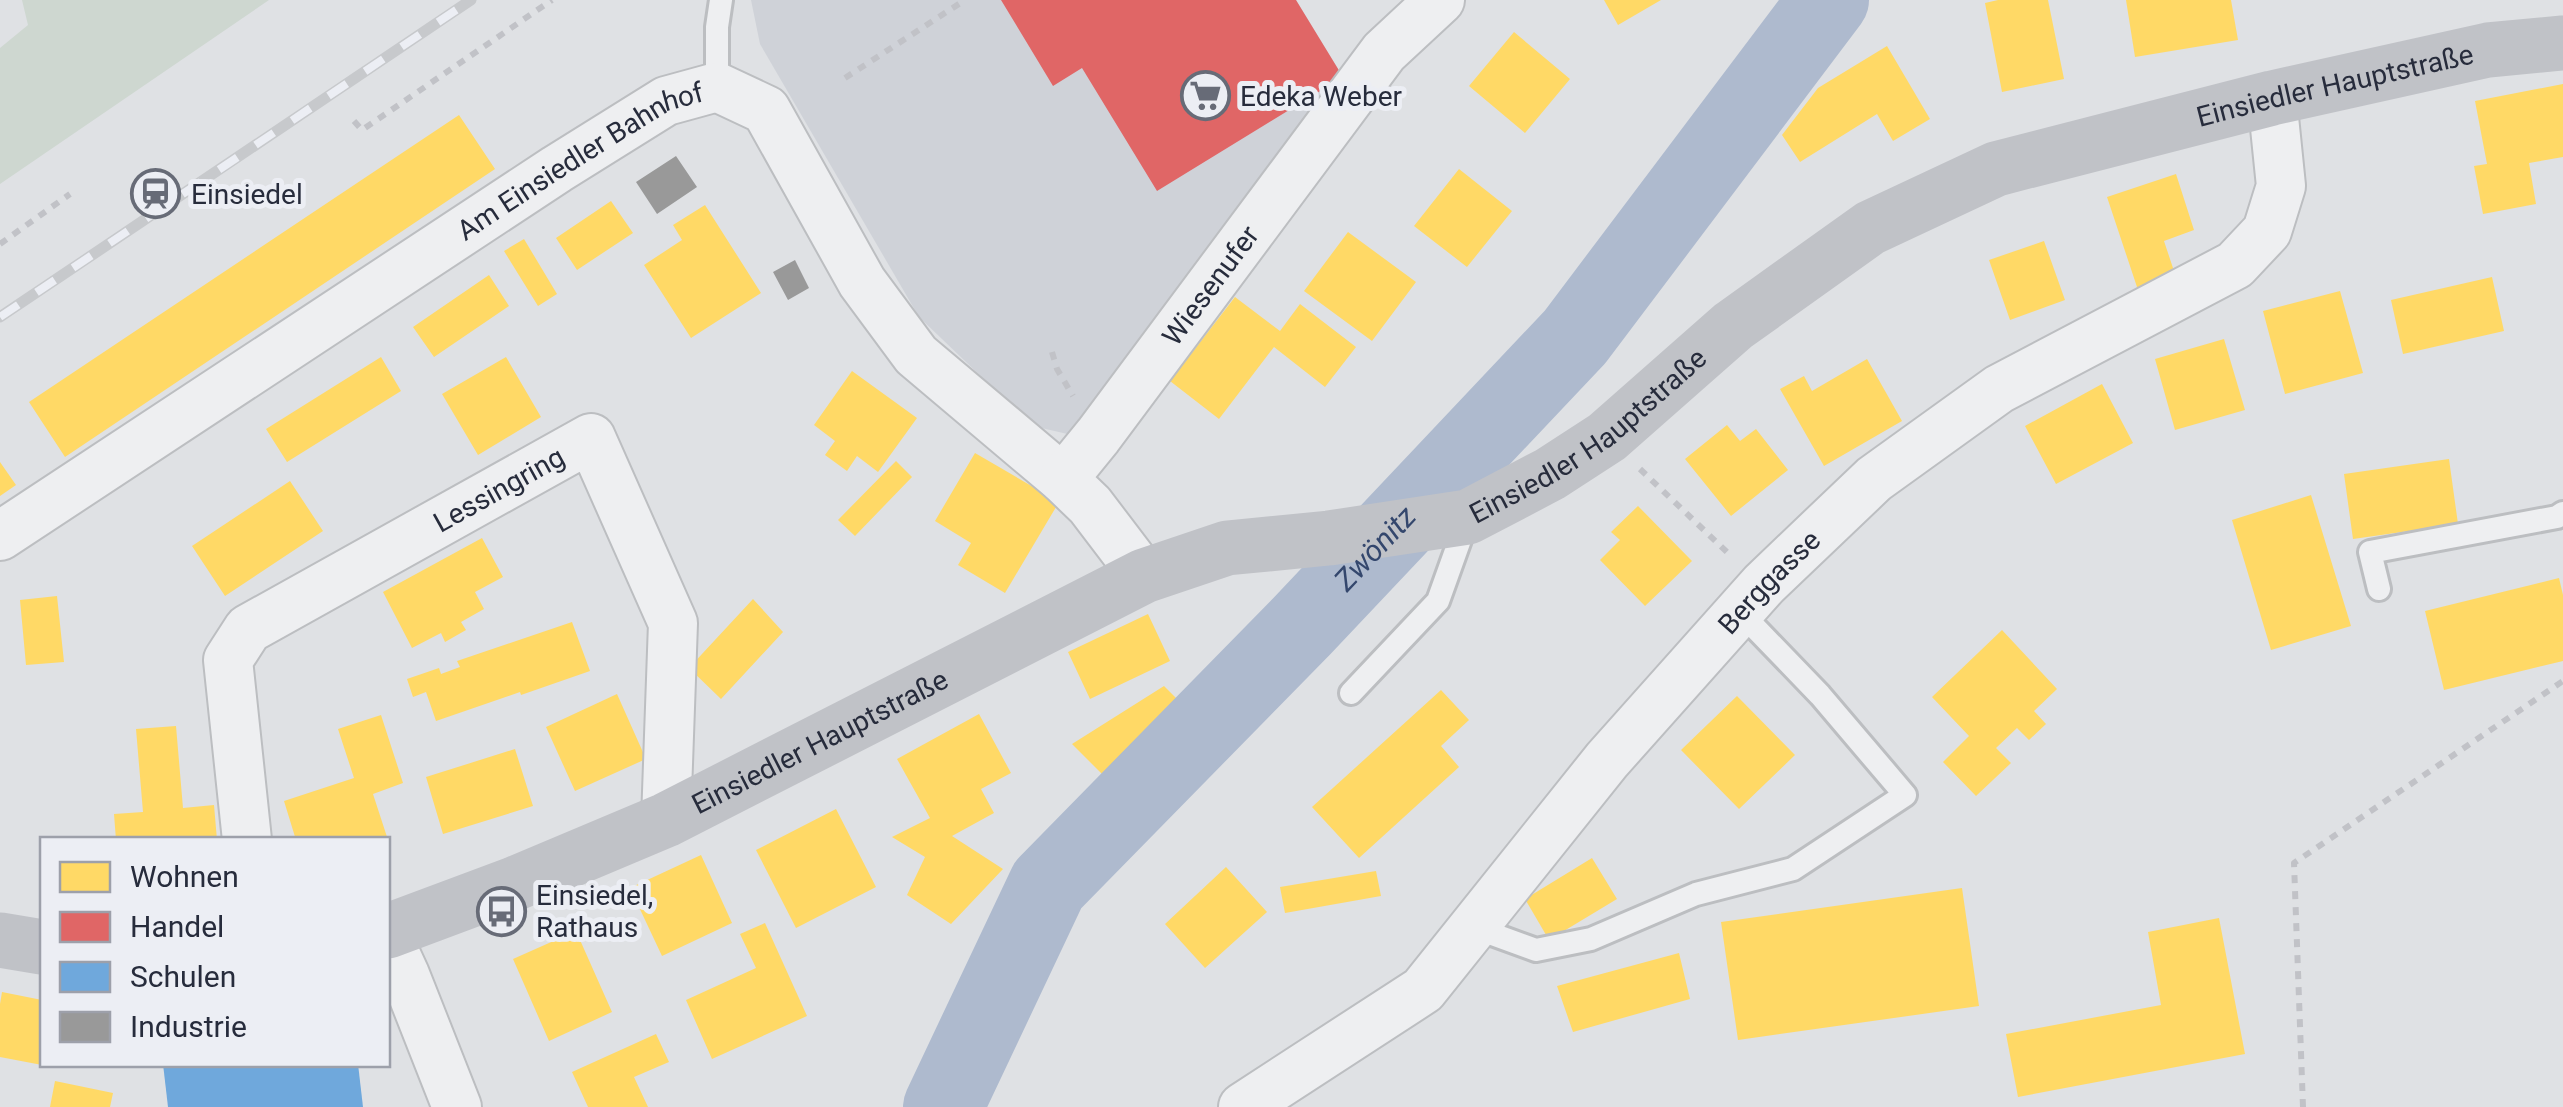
<svg xmlns="http://www.w3.org/2000/svg" width="2563" height="1107" font-family="Roboto,sans-serif">
<style>
.built{fill:#cfd2d8}
.green{fill:#ced7d0}
.homes{fill:#ffd966}
.shops{fill:#e06666}
.schools{fill:#6fa8dc}
.industry{fill:#999}
.lines{fill:none;stroke-linecap:round;stroke-linejoin:round}
.river{stroke:#aebace;stroke-width:80}
.service-casing{stroke:#bcbec1;stroke-width:28}
.minor-casing{stroke:#bcbec1;stroke-width:52}
.path{stroke:#c1c2c7;stroke-width:6;stroke-dasharray:8 8;stroke-linecap:butt}
.service{stroke:#eeeff1;stroke-width:22}
.minor{stroke:#eeeff1;stroke-width:48}
.secondary{stroke:#c0c2c7;stroke-width:55}
.rail-casing{stroke:#c7c9cc;stroke-width:11}
.rail{stroke:#eceef4;stroke-width:8;stroke-dasharray:22;stroke-linecap:butt}
.labels{text-anchor:middle;stroke-width:10;stroke-linejoin:round;paint-order:stroke}
.street-label{font-size:28px;fill:#272c3c;stroke:#eceef4}
.poi-label{font-size:28px;fill:#272c3c;stroke:#eceef4;text-anchor:start}
.water-label{font-size:30px;font-style:italic;fill:#34476d;stroke:#eceef4}
</style>
<rect width="100%" height="100%" fill="#dfe1e4"/>
<path class="built" d="M751,0H1296L1343,77L1076,436L1033,426L919,317L760,44Z"/>
<path class="green" d="M22,0H269L0,184V48L28,25Z"/>
<path class="homes" d="M1604,0H1661L1618,25Z
M1998,0H2048L2064,79L2002,92L1985,3Z
M2126,0H2231L2238,40L2135,57Z
M1514,32L1570,79L1525,133L1469,86Z
M1887,46L1930,119L1893,141L1877,114L1800,162L1782,135L1818,88Z
M2563,84V157L2529,163L2536,204L2483,214L2474,166L2487,164L2475,101Z
M459,115L495,169L65,457L29,402Z
M1459,169L1512,211L1467,267L1414,226Z
M2176,174L2194,230L2164,241L2179,286L2141,299L2107,197Z
M611,201L633,233L577,270L556,238Z
M705,205L761,293L691,338L644,265L682,240L673,225Z
M1348,232L1416,282L1372,341L1304,291Z
M524,239L557,294L538,306L504,251Z
M2044,241L2065,300L2010,320L1989,260Z
M489,275L509,306L434,357L413,327Z
M2492,277L2504,331L2403,354L2391,300Z
M2340,291L2363,373L2285,394L2263,311Z
M1235,297L1280,331L1300,304L1356,347L1325,387L1274,347L1219,419L1170,381Z
M2224,339L2245,410L2175,430L2155,359Z
M381,357L401,391L287,462L266,429Z
M506,357L541,417L478,455L442,394Z
M1867,359L1902,421L1824,466L1780,389L1804,376L1812,391Z
M852,371L917,418L878,472L857,456L847,471L825,455L835,441L814,425Z
M2102,384L2133,443L2056,484L2025,426Z
M1727,425L1740,441L1756,429L1788,470L1731,516L1685,459Z
M975,453L1059,502L1005,593L958,565L971,543L935,521Z
M2449,459L2458,524L2353,539L2344,474Z
M896,461L912,477L855,536L838,520Z
M0,462L16,485L0,496Z
M290,481L323,531L225,596L192,546Z
M2311,495L2351,626L2271,650L2232,520Z
M1638,506L1692,561L1645,606L1600,560L1620,540L1611,532Z
M482,538L503,577L475,592L484,609L461,622L466,630L445,642L441,633L412,648L383,592Z
M2559,578L2563,595V661L2444,690L2425,611Z
M57,596L64,662L26,665L20,600Z
M753,599L783,632L721,699L689,668Z
M1148,614L1170,661L1090,699L1068,652Z
M572,622L590,671L521,695L520,692L436,721L426,692L413,697L407,679L439,668L441,674L460,667L457,661Z
M2002,630L2057,689L2034,711L2046,724L2029,740L2017,728L1996,748L2011,763L1976,796L1943,762L1969,736L1932,697Z
M1164,686L1181,703L1168,716L1172,725L1115,787L1072,744Z
M1441,690L1469,720L1441,746L1459,767L1359,858L1312,807Z
M617,694L646,759L575,791L546,727Z
M1737,696L1795,755L1739,809L1681,750Z
M979,714L1011,773L981,789L994,813L952,836L1003,869L951,924L907,895L925,857L892,837L930,818L897,759Z
M381,715L403,783L373,794L388,840H296L284,801L354,778L338,729Z
M176,726L183,808L214,805L217,840H116L114,814L143,812L136,729Z
M515,749L533,806L443,834L426,777Z
M836,809L876,887L796,928L756,850Z
M701,855L732,923L662,956L630,888Z
M1592,858L1617,899L1549,940L1525,899Z
M1226,867L1267,912L1205,968L1165,924Z
M1376,871L1381,896L1285,913L1280,887Z
M1962,888L1979,1006L1738,1040L1721,922Z
M2219,918L2245,1054L2018,1097L2006,1034L2161,1005L2148,932Z
M765,923L807,1016L712,1059L686,1000L756,968L740,934Z
M576,931L612,1012L549,1041L513,959Z
M1679,953L1690,999L1573,1032L1557,986Z
M2,992L42,1000V1065L0,1057V1004Z
M656,1034L669,1062L634,1077L648,1107H588L572,1072Z
M55,1081L113,1093L110,1107H50Z"/>
<path class="shops" d="M1001,0H1296L1343,77L1157,191L1082,68L1053,86Z"/>
<path class="schools" d="M163,1064H358L363,1107H168Z"/>
<path class="industry" d="M676,156L697,187L657,214L636,182Z
M795,260L809,288L788,300L773,272Z"/>
<g class="lines">
<path class="river" id="s1" d="M943,1107L1048,885L1302,626L1575,337L1829,0"/>
<defs>
<path id="service" d="M717,87V27L721,0
M2379,589L2370,552L2557,517L2563,513
M1351,693L1438,601L1467,520
M1473,927L1536,950L1591,939L1696,894L1793,869L1905,795L1820,695L1739,611"/>
<g id="minor">
<path id="s2" d="M0,536L557,169L666,101L717,87L766,110L862,282L916,355L1063,479"/>
<path id="s3" d="M1144,576L1090,505L1063,479L1098,436L1384,52L1440,0"/>
<path id="s4" d="M247,840L228,660L248,629L591,438L673,623L666,820"/>
<path d="M388,938L405,975L457,1107"/>
<path id="s5" d="M1243,1107L1423,990L1607,760L1764,584L1874,479L1999,389L2235,265L2267,231L2281,186L2272,98"/>
</g>
</defs>
<use href="#service" class="service-casing"/>
<use href="#minor" class="minor-casing"/>
<path class="path" d="M845,78L965,0
M354,121L362,130L552,0
M0,244L70,194
M1052,352L1057,369L1073,396
M1640,469L1729,554
M2303,1107L2294,863L2563,681"/>
<use href="#service" class="service"/>
<use href="#minor" class="minor"/>
<g class="secondary">
<path id="s6" d="M388,931L514,884L666,820L1144,576L1227,548L1329,538L1468,517L1550,474L1607,437L1733,326L1870,228L1996,169L2272,98L2488,50L2563,43"/>
<path d="M0,940L42,947"/>
</g>
<defs>
<path id="rail" d="M0,317L471,0"/>
</defs>
<use href="#rail" class="rail-casing"/>
<use href="#rail" class="rail"/>
</g>
<defs>
<symbol id="supermarket-ring" viewBox="-11 -11 22 22"><circle r="9.5" fill="#eceef4" stroke="#676b77" stroke-width="1.5"/><path d="M-6-5.5h2.5l.6 2H6L4.5 2H-2.5L-4.4-4H-6ZM-1.5 3.2a1.3 1.3 0 1 0 .1 0ZM3 3.2a1.3 1.3 0 1 0 .1 0Z" fill="#676b77"/></symbol>
<symbol id="station-ring" viewBox="-11 -11 22 22"><circle r="9.5" fill="#eceef4" stroke="#676b77" stroke-width="1.5"/><path d="M-3-6H3Q5-6 5-4V2Q5 4 3 4L4.5 6H3L1.5 4h-3L-3 6H-4.5L-3 4Q-5 4-5 2V-4Q-5-6-3-6ZM-3.5-4v3h7v-3ZM-3.5 1v1.5H-2V1ZM2 1v1.5H3.5V1Z" fill="#676b77"/></symbol>
<symbol id="bus-ring" viewBox="-11 -11 22 22"><circle r="9.5" fill="#eceef4" stroke="#676b77" stroke-width="1.5"/><path d="M-5-6H5V4H4V6H2V4H-2V6H-4V4H-5ZM-3.5-4V0h7V-4ZM-3.5 1.2v1.5H-2V1.2ZM2 1.2v1.5H3.5V1.2Z" fill="#676b77"/></symbol>
</defs>
<g fill-rule="evenodd">
<use href="#supermarket-ring" x="1178" y="68" width="55" height="55"/>
<use href="#station-ring" x="128" y="166" width="55" height="55"/>
<use href="#bus-ring" x="474" y="884" width="55" height="55"/>
</g>
<g class="labels">
<g class="street-label">
<text dy="10" stroke="none"><textPath href="#s6" startOffset="2152">Einsiedler Hauptstraße</textPath></text>
<text dy="10" stroke="none"><textPath href="#s2" startOffset="692">Am Einsiedler Bahnhof</textPath></text>
<text dy="10" stroke="none"><textPath href="#s3" startOffset="370">Wiesenufer</textPath></text>
<text dy="10" stroke="none"><textPath href="#s6" startOffset="1312">Einsiedler Hauptstraße</textPath></text>
<text dy="10" stroke="none"><textPath href="#s4" startOffset="505">Lessingring</textPath></text>
<text dy="10" stroke="none"><textPath href="#s5" startOffset="750">Berggasse</textPath></text>
<text dy="10" stroke="none"><textPath href="#s6" startOffset="472">Einsiedler Hauptstraße</textPath></text>
</g>
<g class="poi-label">
<text x="1240" y="106">Edeka Weber</text>
<text x="191" y="204">Einsiedel</text>
<text x="536" y="905">Einsiedel,<tspan x="536" dy="32">Rathaus</tspan></text>
</g>
<g class="water-label">
<text dy="10" stroke="none"><textPath href="#s1" startOffset="715">Zwönitz</textPath></text>
</g>
</g>
<rect x="40" y="837" width="350" height="230" fill="#eceef4" stroke="#9da0aa" stroke-width="2.5"/>
<rect x="60" y="862" width="50" height="30" fill="#ffd966" stroke="#9da0aa" stroke-width="2.5"/>
<text x="130" y="887" font-size="30" fill="#272c3c">Wohnen</text>
<rect x="60" y="912" width="50" height="30" fill="#e06666" stroke="#9da0aa" stroke-width="2.5"/>
<text x="130" y="937" font-size="30" fill="#272c3c">Handel</text>
<rect x="60" y="962" width="50" height="30" fill="#6fa8dc" stroke="#9da0aa" stroke-width="2.5"/>
<text x="130" y="987" font-size="30" fill="#272c3c">Schulen</text>
<rect x="60" y="1012" width="50" height="30" fill="#999999" stroke="#9da0aa" stroke-width="2.5"/>
<text x="130" y="1037" font-size="30" fill="#272c3c">Industrie</text>
</svg>
